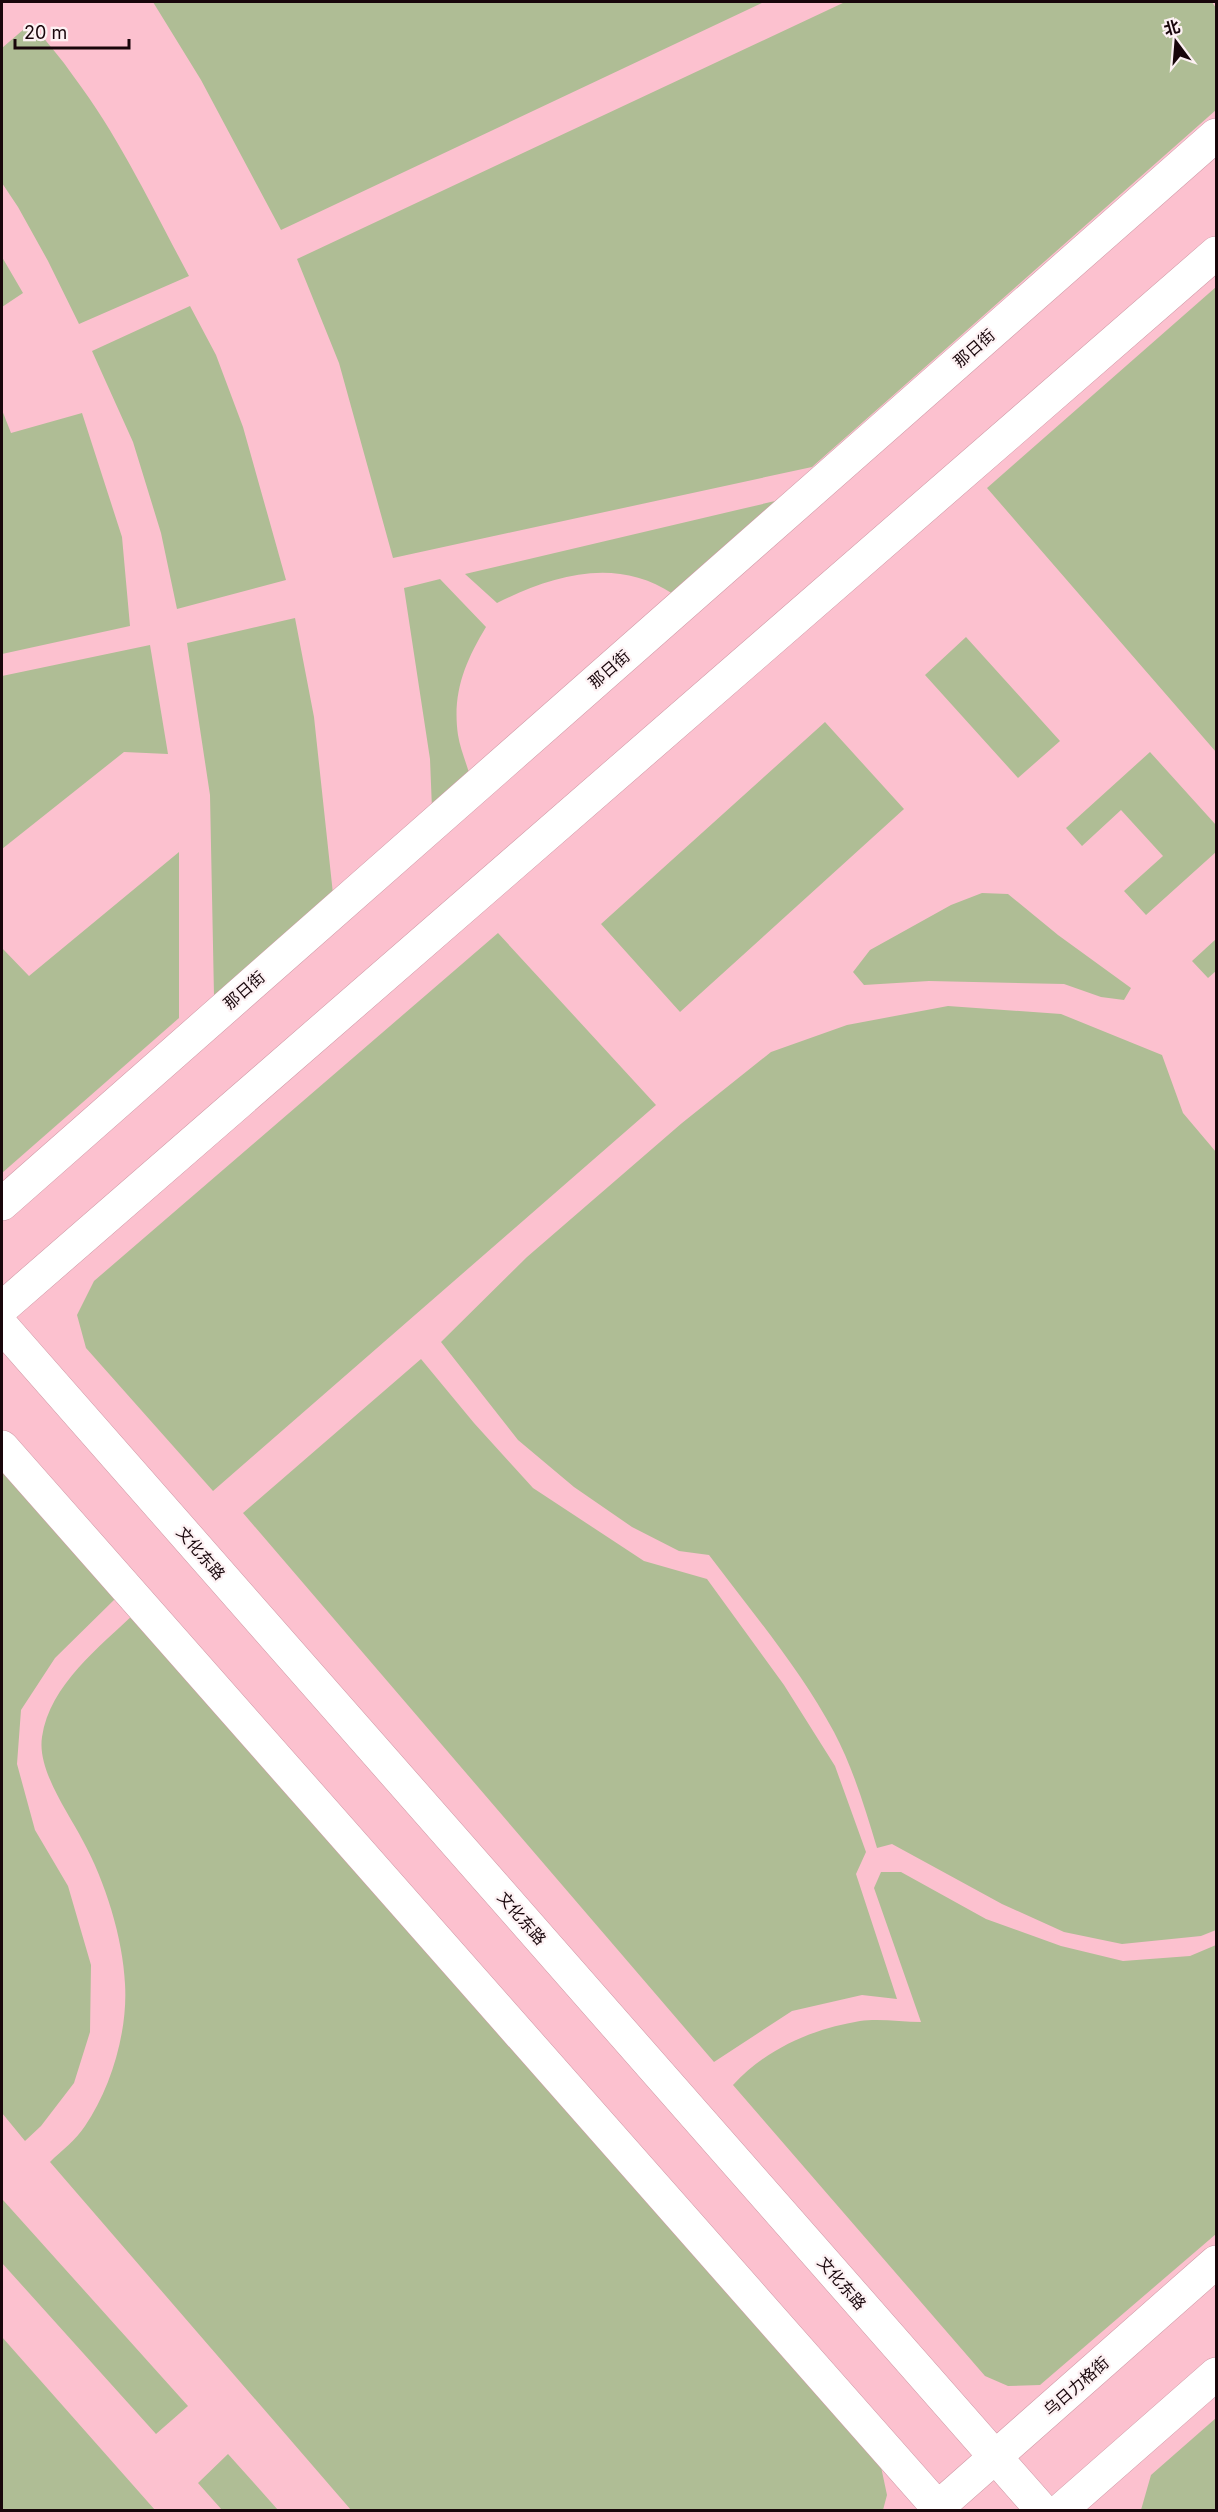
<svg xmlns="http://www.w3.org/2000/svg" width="1218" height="2512" font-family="Inter,'Noto Sans SC',sans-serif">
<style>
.green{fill:#afbd95}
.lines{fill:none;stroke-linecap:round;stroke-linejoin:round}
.tertiary-casing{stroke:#cf98a5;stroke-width:34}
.tertiary{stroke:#fff;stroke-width:33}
.labels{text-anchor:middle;stroke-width:4.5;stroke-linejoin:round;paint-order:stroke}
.street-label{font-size:16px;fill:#18060b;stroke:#fdf1f3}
</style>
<rect width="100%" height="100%" fill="#fcc1cf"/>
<path class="green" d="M153,2H764L281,230L201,80Z
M845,2H1212L1216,8V110L812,467L393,558L339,363L297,259Z
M31,23C46,41 61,58 74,77C120,138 153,209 189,276L79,324L48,261L18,207L2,183V48Z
M2,257L23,293L2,307Z
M1216,287V752L987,488Z
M190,306L216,355L243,427L286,580L177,609L161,533L133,442L92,351Z
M2,410L11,433L82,413L122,537L130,626L2,654Z
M788,498L673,594C616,556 553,575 497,603L465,574Z
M440,579L486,627C465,662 452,693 458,735C460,748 466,762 470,776L432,809L430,759L404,588Z
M295,618L314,717L333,894L214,996L210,795L187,643Z
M966,637L1060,741L1018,778L925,675Z
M150,645L168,754L124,752L2,849V676Z
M825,722L904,809L680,1012L601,924Z
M1150,752L1216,825V852L1146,915L1124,891L1163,856L1121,810L1082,846L1066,828Z
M179,852V1018L2,1173V948L29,976Z
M982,893L1008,894L1058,935L1131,988L1124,1000L1101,997L1064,984L929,981L864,985L853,972L870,950L951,905Z
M498,933L656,1105L213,1491L86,1348L77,1315L94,1281Z
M1216,939V971L1208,978L1192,961Z
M948,1006L1061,1014L1162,1055L1183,1113L1216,1152V1930L1201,1936L1122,1944L1064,1932L1002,1904L892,1844L877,1848C865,1808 853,1768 834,1732C800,1669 752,1612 709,1555L679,1551L632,1527L574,1487L518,1440L441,1342L527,1257L682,1123L771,1052L847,1025Z
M421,1359L474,1423L533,1488L644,1561L707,1579L784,1685L835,1766L866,1852L856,1874L897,1999L862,1995L792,2011L714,2062L243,1513Z
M2,1461L116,1598L55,1658L21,1710L17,1764L35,1830L68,1886L91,1965L90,2032L74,2083L41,2126L25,2141L2,2113Z
M136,1612L880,2462L887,2495L883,2510H351L50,2162C61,2151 76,2140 85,2126C111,2088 128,2031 125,1984C123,1938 105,1881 83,1841C68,1812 37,1770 42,1737C50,1684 100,1647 136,1612Z
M881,1872H901L986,1919L1061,1946L1123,1961L1190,1956L1216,1945V2234L1040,2385L1008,2386L985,2376L733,2085C766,2049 812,2029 860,2021C879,2018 902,2022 921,2022L874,1888Z
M3,2200L188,2406L156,2434L2,2263Z
M2,2337L155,2510H2Z
M1216,2418V2510H1141L1151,2475Z
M228,2454L278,2510H222L198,2483Z"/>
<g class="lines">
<defs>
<path id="tertiary" d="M2,1204L1216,135
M2,1308L1216,253
M2,1326L1042,2510
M2,1447L940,2510
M935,2510L1216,2262
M1061,2510L1216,2374"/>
</defs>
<use href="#tertiary" class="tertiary-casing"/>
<use href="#tertiary" class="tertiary"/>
</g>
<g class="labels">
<g class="street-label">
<text transform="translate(974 348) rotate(-41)" y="6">那日街</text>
<text transform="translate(609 669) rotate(-41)" y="6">那日街</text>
<text transform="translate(244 990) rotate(-41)" y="6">那日街</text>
<text transform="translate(201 1553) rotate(49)" y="6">文化东路</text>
<text transform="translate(522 1918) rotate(49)" y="6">文化东路</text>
<text transform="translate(842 2283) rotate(49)" y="6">文化东路</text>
<text transform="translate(1076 2386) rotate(-41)" y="6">乌日力格街</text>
</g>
</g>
<rect width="1218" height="2512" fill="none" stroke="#18060b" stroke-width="6"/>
<g transform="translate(1176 42) rotate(344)" stroke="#fdf1f3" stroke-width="4.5" paint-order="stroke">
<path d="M0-4.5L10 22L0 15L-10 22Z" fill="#18060b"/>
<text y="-9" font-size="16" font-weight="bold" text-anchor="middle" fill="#18060b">北</text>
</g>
<path d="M15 39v9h114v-9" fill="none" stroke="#18060b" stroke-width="3"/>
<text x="24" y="39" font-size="18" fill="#18060b" stroke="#fdf1f3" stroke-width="4.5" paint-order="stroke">20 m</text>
</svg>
